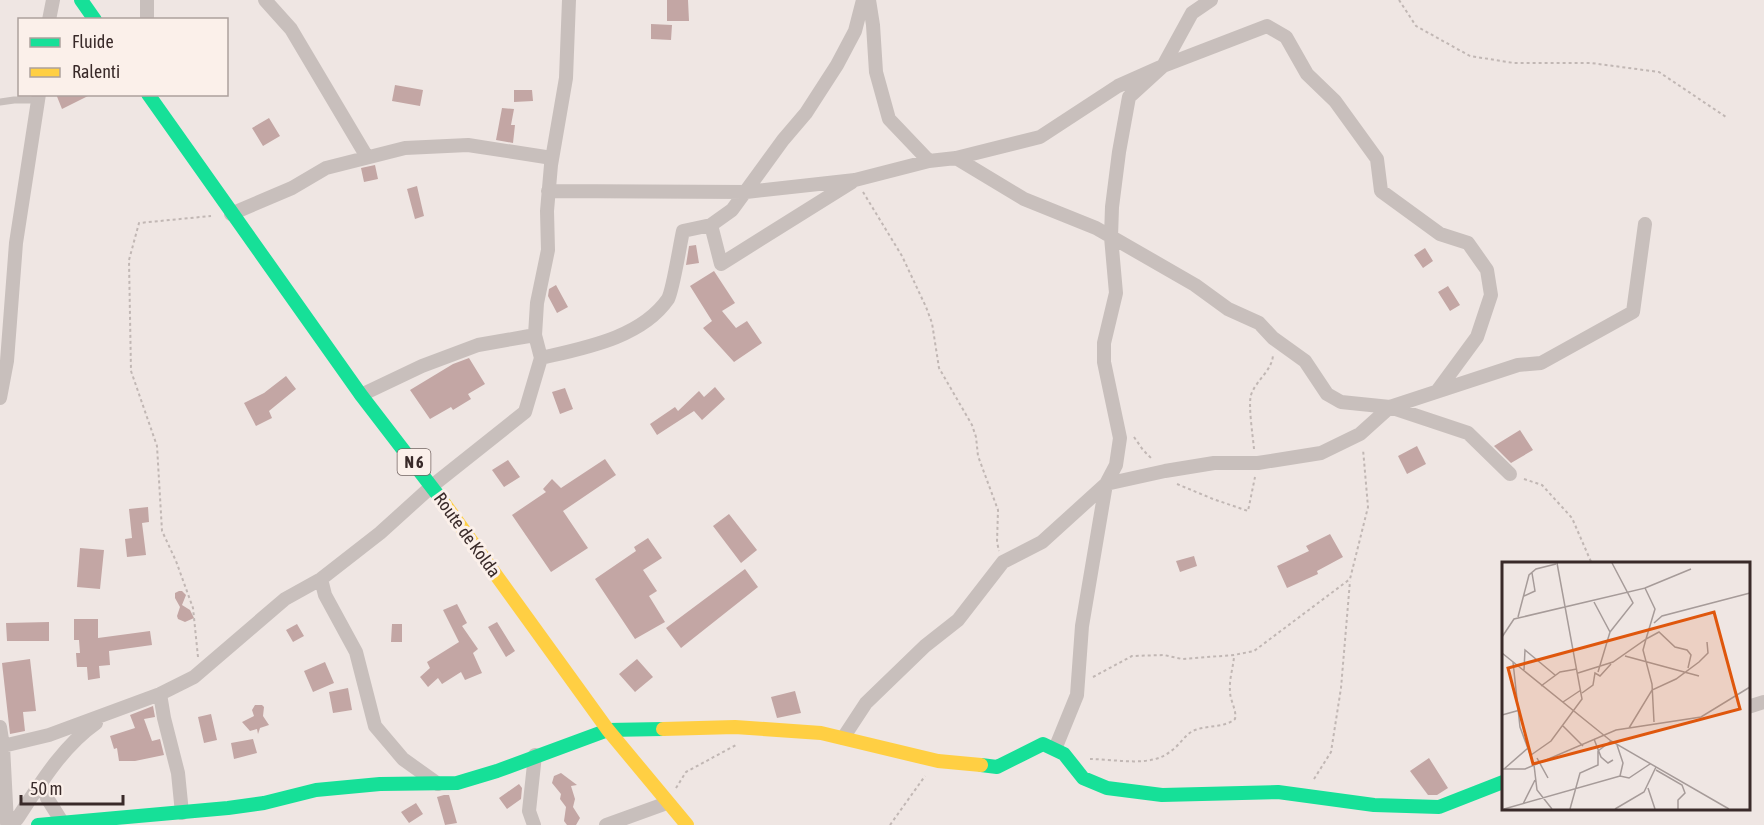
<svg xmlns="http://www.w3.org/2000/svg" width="1764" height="825" font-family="'Asap Condensed',sans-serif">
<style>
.building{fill:#c3a6a4}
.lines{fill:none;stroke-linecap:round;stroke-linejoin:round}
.path{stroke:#c1b7b4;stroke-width:2;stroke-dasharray:3 3;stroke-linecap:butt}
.lane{stroke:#c8bfbc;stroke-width:7}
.street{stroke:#c8bfbc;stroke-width:14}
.fast{stroke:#16e098;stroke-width:14}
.slow{stroke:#ffcf43;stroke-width:14}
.labels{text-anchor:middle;stroke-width:6;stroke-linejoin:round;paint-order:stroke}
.shield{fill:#fbf0ea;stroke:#736563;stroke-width:1.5}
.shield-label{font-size:16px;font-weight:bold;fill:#392a29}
.street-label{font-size:18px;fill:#392a29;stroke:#fbf0ea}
.inset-road{fill:none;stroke:#a69b99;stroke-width:1.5}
.view{fill:#df570d;fill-opacity:0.15;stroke:#df570d;stroke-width:3}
.inset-edge{fill:none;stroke:#392a29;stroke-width:3}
</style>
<rect width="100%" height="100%" fill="#efe6e3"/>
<path class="building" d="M667,0H688L689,21H667Z
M651,24L672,25L671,40L651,39Z
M395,85L423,90L420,106L392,101Z
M514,90H532L533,101L514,102Z
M56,94H92L62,109Z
M502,108L514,109L511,125H515L513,143L496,140Z
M269,118L280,136L263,146L252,128Z
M375,165L378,179L364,182L361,168Z
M417,186L424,216L415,219L407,189Z
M696,245L699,263L686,265L689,246Z
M1425,248L1433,261L1423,268L1414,255Z
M714,271L735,303L722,311L736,328L747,321L762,343L734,362L703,328L712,321L690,286Z
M556,285L568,307L557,313L548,296L549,289Z
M1448,286L1460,305L1450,311L1438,292Z
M469,358L485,384L468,394L471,399L453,410L451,407L430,419L410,390L453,364Z
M286,376L296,389L269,411L272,418L256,426L244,403L264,393Z
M715,387L725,399L702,420L694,411L657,435L650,424L675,407L678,411L699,391L704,397Z
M565,388L573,409L560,414L552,392Z
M1520,430L1533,450L1511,463L1494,446Z
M1417,446L1426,464L1407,474L1398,456Z
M605,459L616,475L563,511L588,548L551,572L512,515L546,492L543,489L552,479L561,488Z
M508,460L520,477L504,487L492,470Z
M148,507L149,522L142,523L146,555L127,557L125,539L132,538L129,509Z
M729,514L757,550L741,563L713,526Z
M1330,534L1343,557L1317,571L1318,574L1287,588L1277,566L1309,551L1306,546Z
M648,538L662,558L643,570L657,591L649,596L665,622L635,639L595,579L636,551L634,547Z
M80,548L104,550L100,589L77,587Z
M1194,556L1197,566L1180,572L1176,561Z
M745,569L758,587L681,648L666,628Z
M179,591H182L186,595L182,605L190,610L194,618L185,622L178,619L177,616L180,607L175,598V593Z
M457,604L467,623L462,626L478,649L473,653L482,673L465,680L461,672L442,684L438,678L428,687L420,677L430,668L427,662L459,642L443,610Z
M74,619H98V638L150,631L152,645L109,651L110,665L99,666L100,678L88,680L87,667H77L76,653H80L79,640H74Z
M49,622V641H7L6,623Z
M497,622L515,651L506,657L488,627Z
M297,624L304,636L293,642L286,630Z
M392,624H402V642H391Z
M30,659L36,711L23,712L25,731L10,734L2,663Z
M637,659L653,677L635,692L619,674Z
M325,662L334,683L313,692L304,671Z
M348,688L352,710L333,713L329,692Z
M795,691L801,713L777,718L771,697Z
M255,705H262L264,707L263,716L269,725L260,728L258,734L257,729L250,731L242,722L254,716L252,710Z
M153,706L155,717L144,719L152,741L160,739L164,755L135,761H119L117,748L114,749L110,736L135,728L130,715Z
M211,714L217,740L204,743L198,717Z
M253,739L257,753L234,759L231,743Z
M1429,758L1448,788L1437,795H1428L1410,771Z
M561,773L577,785L571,786L575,799L573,807L580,818L576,825H567L564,821L566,807L560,799L561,794L552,783L554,776Z
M519,784L522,788L521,799L507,809L499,798Z
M444,795H449L457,823L445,825L437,797Z
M416,803L423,814L409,823L401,812Z"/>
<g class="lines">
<path class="path" d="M1399,0L1416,26L1470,56L1514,63H1591L1659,72L1726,117
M863,192L902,256L926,307L932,323L939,368L972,425L976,437L978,456L998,510L997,542L999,551
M1134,437L1143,450L1153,460
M1254,449C1253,437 1248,405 1251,395C1256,380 1273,370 1273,354
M1524,479L1542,485L1572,518L1592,564
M1177,484L1213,499L1248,511L1255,477
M198,657L193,608L176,561L162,531L157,446L131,371L129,260L139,223L211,216
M1093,677L1132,656L1164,655L1182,659L1234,655L1254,651L1350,579L1368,507L1363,449
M1090,759C1116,759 1151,768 1171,751C1180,745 1185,734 1195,730C1208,725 1224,728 1235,719C1237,710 1230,701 1230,691C1229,680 1233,668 1234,657
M1314,779L1331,752L1341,688L1350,581
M676,788L686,772L736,745
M890,825L925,776"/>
<path class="lane" d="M0,102L14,100H38"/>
<path class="street" d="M147,0V20
M265,0L291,29L367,157
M869,0L873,25L876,72L889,119L929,161
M49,20L53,0
M956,158L1024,199L1096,228L1195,285L1228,309L1259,323L1273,338L1305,361L1327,394L1341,402L1390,407L1468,433L1510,474
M548,191L746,192L855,180L929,161L956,158L1040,137L1118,86L1163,66L1192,13L1211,0
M231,214L292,188L326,168L405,148L468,145L552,158
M711,225L732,210L783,140L806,113L837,65L855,31L863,0
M541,358C584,348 641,338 668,299C673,290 680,244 683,231L711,225L721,264L852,182
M361,395L422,366L478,345L535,335
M0,398L7,361L16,243L39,94
M321,579L325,595L356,652L375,726L403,759L438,784
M160,694L164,718L178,773L182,813
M1748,707L1764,702
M0,727L3,746L7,823
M843,738L866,703L925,646L958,620L1003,562L1042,542L1106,484L1165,471L1214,463H1258L1321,453L1360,434L1390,407L1518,365L1541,363L1633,312L1645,224
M3,746L49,735L160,694L194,677L285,599L321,579L380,533L432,486L525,412L541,358L535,335L537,303L548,250L547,211L551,165L566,78L569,0
M1055,749L1077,695L1082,626L1106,484L1116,465L1120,438L1104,362V343L1116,293L1111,237L1112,207L1119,152L1129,97L1163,66L1267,26L1286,37L1307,74L1335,101L1377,159L1381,191L1440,234L1468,243L1487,270L1491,295L1477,337L1438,390
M42,783L47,798L64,825
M7,816L17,819C40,784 62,747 96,723
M534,825L529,811L535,755
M606,825L667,803"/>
<path class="fast" d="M81,0L95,20
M148,94L361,395L444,503
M981,765L997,767L1043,744L1064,754L1083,778L1107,788L1162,795L1278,792L1374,805L1439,807L1503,782
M38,825L228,808L264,803L316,790L380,784L457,783L497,771L608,730L663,729"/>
<path class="slow" d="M444,503L608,730L687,825
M663,729L735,727L821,733L938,761L981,765"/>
</g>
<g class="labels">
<rect class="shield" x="397.5" y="449" width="33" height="26" rx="4.5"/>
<g class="shield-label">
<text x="414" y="468">N 6</text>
</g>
<g class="street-label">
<text transform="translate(467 535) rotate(54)" y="6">Route de Kolda</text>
</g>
</g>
<g transform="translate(1502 562)">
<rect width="248" height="248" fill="#efe6e3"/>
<path class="inset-road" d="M143,26L189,7M22,34L33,29L30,11M92,40L108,70L96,110M16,55L27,13L34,7L54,2M152,61L160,54L248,31M108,70L131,41L110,1M0,75L12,57L143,26L153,47L144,77L111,100L76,111M0,91L109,179L227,247M123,94L197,114M11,100L18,165L32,203L35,228L50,247M22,108L23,88L53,113M39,124L58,110L75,107M80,131L91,123L93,111L98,114L109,102M61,140L79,128M0,153L18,148M152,160L150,122L141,88L144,77L157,70L173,85L185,88L189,93L186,106M61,164L81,184M127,166L150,128L174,117L197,100L206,91L205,80M92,177L99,195L106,201L111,198M115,183L121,201L118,214M29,193L49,179L80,137L55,1M35,196L46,216M0,207H23L114,168L199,155L248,125M2,207L26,186M154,208L180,223L183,231L176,238V247M146,226L153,247M21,242L33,218M2,247L118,214L127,216L148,202M68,247L78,211L96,203V189L109,179M113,247L142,230L154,205"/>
<path class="view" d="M212,50L238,147L31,202L6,106Z"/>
<rect width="248" height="248" class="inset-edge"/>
</g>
<rect x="18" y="18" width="210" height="78" fill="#fbf0ea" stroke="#ada19d" stroke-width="1.5"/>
<rect x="30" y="38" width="30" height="9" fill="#16e098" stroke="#ada19d" stroke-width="1.5"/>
<text x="72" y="48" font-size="18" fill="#392a29">Fluide</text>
<rect x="30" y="68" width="30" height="9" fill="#ffcf43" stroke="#ada19d" stroke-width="1.5"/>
<text x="72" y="78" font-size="18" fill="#392a29">Ralenti</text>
<path d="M21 795v9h102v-9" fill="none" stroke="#392a29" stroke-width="3"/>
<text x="30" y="795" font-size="18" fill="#392a29" stroke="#fbf0ea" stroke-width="4.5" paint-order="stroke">50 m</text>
</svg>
